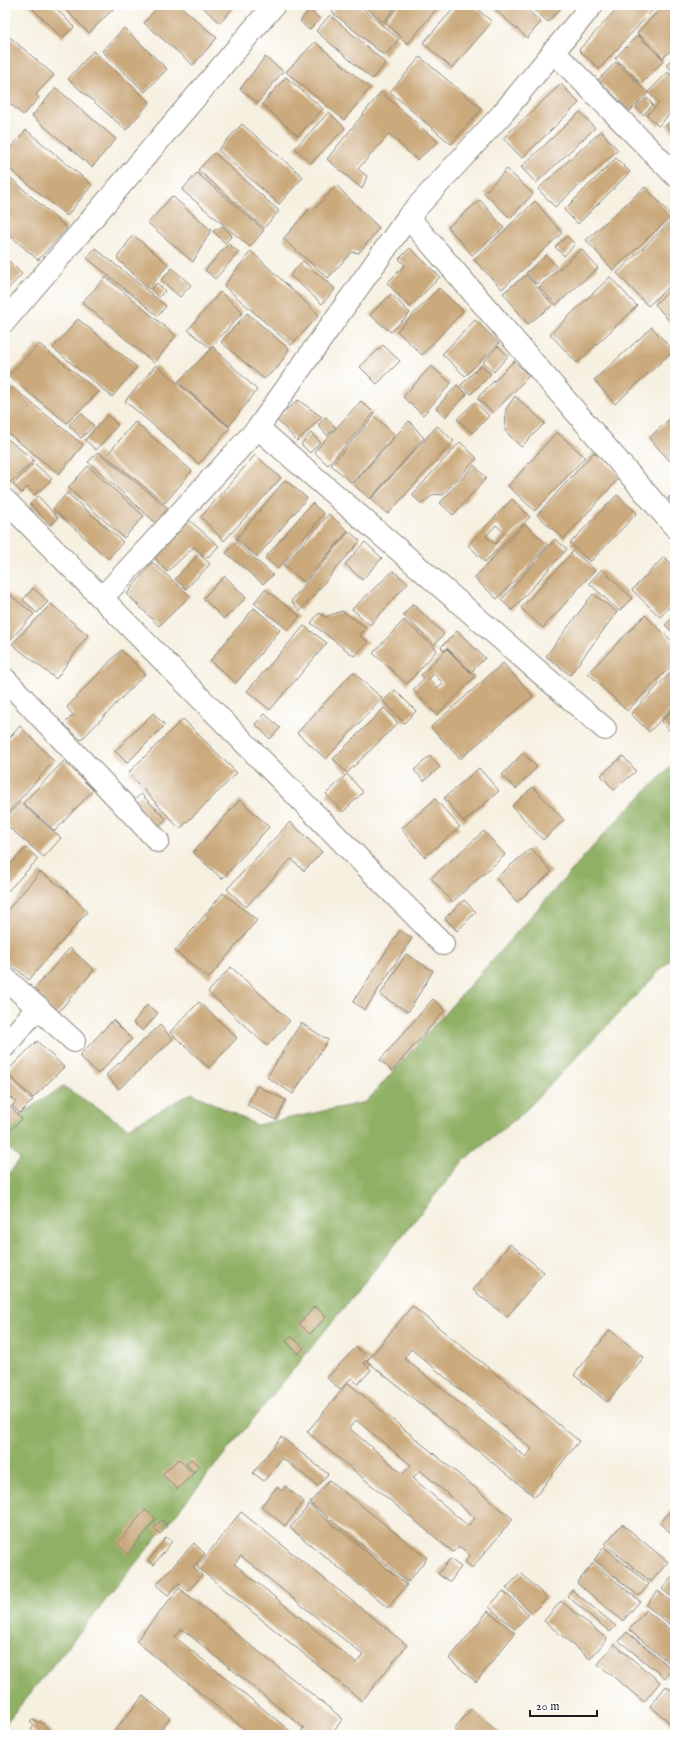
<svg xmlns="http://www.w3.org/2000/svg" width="680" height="1740" font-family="'IM FELL English',serif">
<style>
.forest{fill:#90b065;stroke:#566640}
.building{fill:#caa97c;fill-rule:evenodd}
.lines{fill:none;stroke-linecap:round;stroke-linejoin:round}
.street-casing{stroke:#89867e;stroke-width:24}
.street{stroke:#fff;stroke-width:22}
</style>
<rect width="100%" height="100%" fill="#fff"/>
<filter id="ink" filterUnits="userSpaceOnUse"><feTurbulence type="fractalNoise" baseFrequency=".025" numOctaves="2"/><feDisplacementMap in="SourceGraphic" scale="8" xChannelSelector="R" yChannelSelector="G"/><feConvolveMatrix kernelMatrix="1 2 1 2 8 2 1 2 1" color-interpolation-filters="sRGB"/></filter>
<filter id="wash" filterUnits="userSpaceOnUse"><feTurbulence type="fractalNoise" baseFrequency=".012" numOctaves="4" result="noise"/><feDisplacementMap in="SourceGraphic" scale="16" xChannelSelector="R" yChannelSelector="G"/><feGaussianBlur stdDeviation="0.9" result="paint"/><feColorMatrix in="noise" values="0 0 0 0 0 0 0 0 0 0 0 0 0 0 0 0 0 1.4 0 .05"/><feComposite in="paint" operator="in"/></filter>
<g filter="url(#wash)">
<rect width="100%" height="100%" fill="#f6f0e0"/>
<path class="forest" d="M675,762V955L522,1114L463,1161L5,1724V1178L20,1160L5,1145V1125L63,1086L128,1128L192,1093L257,1125L366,1102L613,824Z"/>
<g id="blocks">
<path class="building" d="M29,5H53L74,27L62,38Z
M61,5H115L116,6L89,33Z
M159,5H179L217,38L193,65L144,23Z
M200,5H236L220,23Z
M337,5H358L399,39L385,56L332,12Z
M363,5H397L383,22Z
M400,5H435L438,7L408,44L385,22Z
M457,5H473L492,22L452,68L423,43Z
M490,5H522L541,22L527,38Z
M529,5H564L548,22Z
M620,5H657L599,69L579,50Z
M664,5H670L675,10V46L663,58L637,33Z
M310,10L320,19L309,30L300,21Z
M330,15L386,63L372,79L316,31Z
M124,28L167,69L145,92L102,51Z
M5,33L54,75L36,94L39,98L23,115L5,99Z
M638,35L664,60L641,84L615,58Z
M315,42L370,88L344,120L286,72Z
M93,51L150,102L126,130L68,79Z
M675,56V73L666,65Z
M265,57L283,71L258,103L240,89Z
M420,57L482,109L451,144L390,92Z
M616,62L648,93L630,111L598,80Z
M668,72L675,79V109L658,126L647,115L659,103L648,92Z
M286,77L323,109L298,136L262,104Z
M561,84L579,103L522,158L503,138Z
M56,88L116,139L92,167L32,116Z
M381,92L438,142L417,160L389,134L358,169L367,176L362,189L327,159Z
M647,98L653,105L643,115L636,107Z
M329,112L345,128L311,163L295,148Z
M580,112L595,128L536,183L521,167Z
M675,118V136L666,125Z
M242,124L303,177L279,204L218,150Z
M26,130L92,185L67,216L5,165V154Z
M601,131L618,150L555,207L538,189Z
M214,153L279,211L264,228L198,170Z
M616,158L630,172L578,224L564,210Z
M507,169L533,194L510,218L484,193Z
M5,173L67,228L38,260L5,231Z
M197,173L264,230L250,247L182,190Z
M336,185L379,228L359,253L352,252L328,278L283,239L311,207L316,208Z
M645,187L672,216L613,270L586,240Z
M172,196L211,230L193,262L148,223Z
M480,200L504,228L472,255L448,227Z
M535,201L562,233L502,289L474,260Z
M673,219L675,220V281L648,306L617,273Z
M223,226L232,236L225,243L213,231Z
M133,235L168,264L149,289L117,258Z
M567,236L575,244L564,256L555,247Z
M228,244L239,252L215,279L205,270Z
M95,248L166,306L158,316L87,258Z
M410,248L440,277L410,307L387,283L405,265L399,259Z
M581,249L598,268L556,305L539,287Z
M251,251L319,315L291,345L224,286Z
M546,255L556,266L536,284L526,273Z
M5,257L22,274L5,292Z
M303,261L335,289L322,304L290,275Z
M172,268L191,285L180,297L161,280Z
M526,275L553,305L528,324L503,293Z
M106,277L176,336L154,363L82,302Z
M610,277L637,306L577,363L550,334Z
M157,283L165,291L159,297L151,289Z
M675,285V328L655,304Z
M439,288L463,311L422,355L397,331Z
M220,292L243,312L210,348L188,330Z
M391,294L410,313L391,332L370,315Z
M247,313L289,349L278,367L264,379L221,342Z
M78,319L137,367L112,397L53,348Z
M475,320L499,343L465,376L442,354Z
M652,327L673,351L615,404L594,380Z
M39,344L99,392L67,423L8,376Z
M383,345L400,361L377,384L360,367Z
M498,346L508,356L494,372L483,362Z
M213,347L257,390L229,426L178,382Z
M514,361L529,376L493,413L477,398Z
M156,365L230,428L199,464L125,401Z
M481,365L491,374L471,394L461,385Z
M431,366L451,383L423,415L403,397Z
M457,385L467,394L445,417L436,408Z
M12,387L83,445L59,474L5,431V396Z
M515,396L545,423L521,447L505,431L506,409Z
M298,400L322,417L297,441L276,419Z
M361,401L374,413L328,465L314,452Z
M475,402L489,416L472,433L457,419Z
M81,413L94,426L81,438L69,425Z
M675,414V457L670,461L649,438Z
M107,415L118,425L96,450L85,440Z
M374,416L395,435L352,483L331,465Z
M326,417L336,428L327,435L318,425Z
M409,421L424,438L370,499L353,484Z
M135,422L192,471L165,503L106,456Z
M437,426L454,441L388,514L371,499Z
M557,432L585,457L535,511L508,486Z
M311,433L320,442L310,453L301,444Z
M5,437L34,460L10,483L5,479Z
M460,442L477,458L443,495L434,494L422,504L412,495Z
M98,452L168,508L156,523L88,462Z
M594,452L621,476L564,539L537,515Z
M255,455L281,478L224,541L201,517Z
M34,463L52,479L35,495L27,487L22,493L13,484Z
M474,465L486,478L453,515L440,503Z
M88,466L144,516L124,538L68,488Z
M285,480L307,498L257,557L236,539Z
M675,492V506L668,498Z
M67,493L123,542L108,559L53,509Z
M617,495L637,513L590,562L570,543Z
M38,496L58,518L50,525L30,504Z
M512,499L530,517L485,562L468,545ZM496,525L505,533L495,544L486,536Z
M312,503L324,514L278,569L265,558Z
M329,514L348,531L304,582L284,565Z
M189,520L219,546L207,558L194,547L167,572L155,558Z
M525,524L548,545L497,599L474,578Z
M349,531L360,541L300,611L291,601Z
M555,539L567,549L512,610L501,600Z
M236,542L273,575L263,584L226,553Z
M365,542L382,558L362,580L345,564Z
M573,551L595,570L543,628L521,608Z
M199,554L210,564L186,589L175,579Z
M664,557L675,567V601L660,617L632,590Z
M152,562L190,596L159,626L127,594Z
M602,569L632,598L619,611L589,583Z
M393,571L408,583L370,625L352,609Z
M225,576L246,598L224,619L203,598Z
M33,588L48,602L37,613L23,600Z
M265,589L300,616L288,630L254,603Z
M5,591L34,614L9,641L5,638Z
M593,594L617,612L570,675L546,656Z
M51,604L88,635L56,679L12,644Z
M413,604L444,634L434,645L403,615Z
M254,608L280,630L236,683L210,661Z
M342,611L366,627L360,636L369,642L354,656L311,623L319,613L325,617Z
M645,615L675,644V662L627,711L588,673Z
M675,615V634L665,625Z
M404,620L437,650L407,684L373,653Z
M304,626L327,643L270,710L247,691Z
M457,631L485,658L471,672L447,648L444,651L441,647Z
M447,649L475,677L437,715L413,690L424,678L421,675ZM434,674L443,683L437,688L429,679Z
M121,650L145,674L81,740L64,724L73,715L67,707Z
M503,663L533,696L460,759L431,727Z
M675,668V705L649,732L631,714Z
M353,672L382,698L326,759L297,733Z
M395,690L416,711L404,723L383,701Z
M675,707V736L661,722Z
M384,708L398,723L347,773L333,759Z
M153,713L165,725L127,763L115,751Z
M265,714L280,728L270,739L255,724Z
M183,719L237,773L180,829L128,773Z
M20,726L54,761L5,816V743Z
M523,753L537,767L516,789L502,775Z
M430,756L440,767L424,781L414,770Z
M623,756L636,771L614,790L601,775Z
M64,761L93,790L55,831L23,803Z
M479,768L499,791L464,822L444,798Z
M347,774L363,792L343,812L326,794Z
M533,787L564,820L543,840L512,806Z
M141,794L166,819L157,828L132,802Z
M435,799L460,827L425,857L401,829Z
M240,800L269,827L222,879L193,852Z
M20,802L61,838L44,857L5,824V819Z
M290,822L322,852L304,871L291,859L246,907L227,889Z
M484,831L505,855L452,902L431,878Z
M26,848L38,859L5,894V870Z
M531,848L552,872L517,902L496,878Z
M40,872L65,889L87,912L29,980L5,959V913Z
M223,893L257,920L209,978L175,951Z
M464,900L476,912L457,931L445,918Z
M400,930L412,938L365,1010L353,1002Z
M70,948L94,970L55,1016L30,994Z
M406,954L433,971L408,1012L380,995Z
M231,967L290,1021L267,1046L208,992Z
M433,999L445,1010L392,1071L380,1060Z
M199,1002L237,1038L209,1068L170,1032Z
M147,1005L158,1013L143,1031L133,1023Z
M113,1020L132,1039L98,1074L79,1056Z
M301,1023L328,1040L293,1094L267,1077Z
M160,1025L173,1039L119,1089L106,1075Z
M37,1041L64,1067L33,1098L6,1072Z
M8,1076L33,1100L20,1113L12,1106L16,1102L11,1097L7,1101L5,1099V1079Z
M257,1086L286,1100L276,1120L247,1105Z
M5,1101L22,1119L5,1135Z
M510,1244L544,1272L507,1317L473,1290Z
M315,1306L326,1317L310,1334L299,1324Z
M412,1306L579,1441L535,1497L367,1361ZM411,1349L532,1449L526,1457L404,1358Z
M610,1330L644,1357L607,1402L574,1375Z
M291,1336L304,1348L298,1354L286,1341Z
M356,1347L369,1358L364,1363L371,1370L358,1384L351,1378L340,1390L327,1378Z
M348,1383L513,1519L472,1568L465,1562L470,1555L459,1546L453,1552L307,1432ZM356,1420L411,1465L403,1474L349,1428ZM420,1470L475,1518L468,1526L413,1478Z
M281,1437L328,1474L318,1486L282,1458L264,1481L253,1473Z
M179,1459L193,1474L177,1489L162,1474Z
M191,1459L200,1467L194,1472L186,1464Z
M329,1480L427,1558L408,1582L310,1503Z
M285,1486L304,1502L285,1526L261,1506L277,1487L282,1491Z
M675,1504V1536L660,1524Z
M309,1505L407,1585L388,1608L290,1528Z
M145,1510L156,1519L128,1554L117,1544Z
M241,1512L407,1645L362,1701L197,1567ZM241,1556L363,1655L356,1663L234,1564Z
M162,1520L167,1526L160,1534L154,1528Z
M622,1524L668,1562L651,1582L605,1544Z
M166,1537L172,1541L154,1565L148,1561Z
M194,1543L205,1554L193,1567L202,1575L188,1591L179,1583L168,1595L156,1585Z
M604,1547L649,1584L639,1596L594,1560Z
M450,1559L461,1567L450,1582L438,1574Z
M593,1563L640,1601L623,1621L577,1583Z
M521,1573L547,1598L532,1613L506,1588Z
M675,1573V1600L662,1589Z
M179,1588L343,1719L330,1735H298L304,1728L182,1629L175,1637L295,1735H252L136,1641Z
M572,1590L616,1626L610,1632L567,1596Z
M503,1591L529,1614L515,1629L489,1607Z
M658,1591L675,1605V1629L646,1605Z
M561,1601L607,1639L590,1659L544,1621Z
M646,1610L675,1634V1668L629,1630Z
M488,1611L515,1633L476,1682L449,1659Z
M627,1632L672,1669L665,1678L619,1641Z
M614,1644L660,1682L644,1702L598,1664Z
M666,1686L675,1693V1727L650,1706Z
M143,1696L170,1718L156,1735H111Z
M471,1709L502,1735H461L454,1730Z
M34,1719L38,1723L40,1721L54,1735H37L31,1729L34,1726L30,1722Z"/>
</g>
</g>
<g filter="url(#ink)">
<use href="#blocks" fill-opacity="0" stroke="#89867e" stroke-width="1"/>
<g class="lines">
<defs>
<path id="street" d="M553,51L675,175
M408,217L675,527
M5,321L274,5
M258,428L605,729
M5,500L443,944
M103,597L258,428L408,217L503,113L592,5
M5,679L158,841
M5,978L74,1041
M5,1046L38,1007"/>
</defs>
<use href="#street" class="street-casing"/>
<use href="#street" class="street"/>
</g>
</g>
<rect width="680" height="1740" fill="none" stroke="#fff" stroke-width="20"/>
<path d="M530 1710v6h67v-6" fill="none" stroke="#1c1c1c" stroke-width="2"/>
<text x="536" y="1710" font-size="12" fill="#1c1c1c" stroke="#ffffff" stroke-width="3" paint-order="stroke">20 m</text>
</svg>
